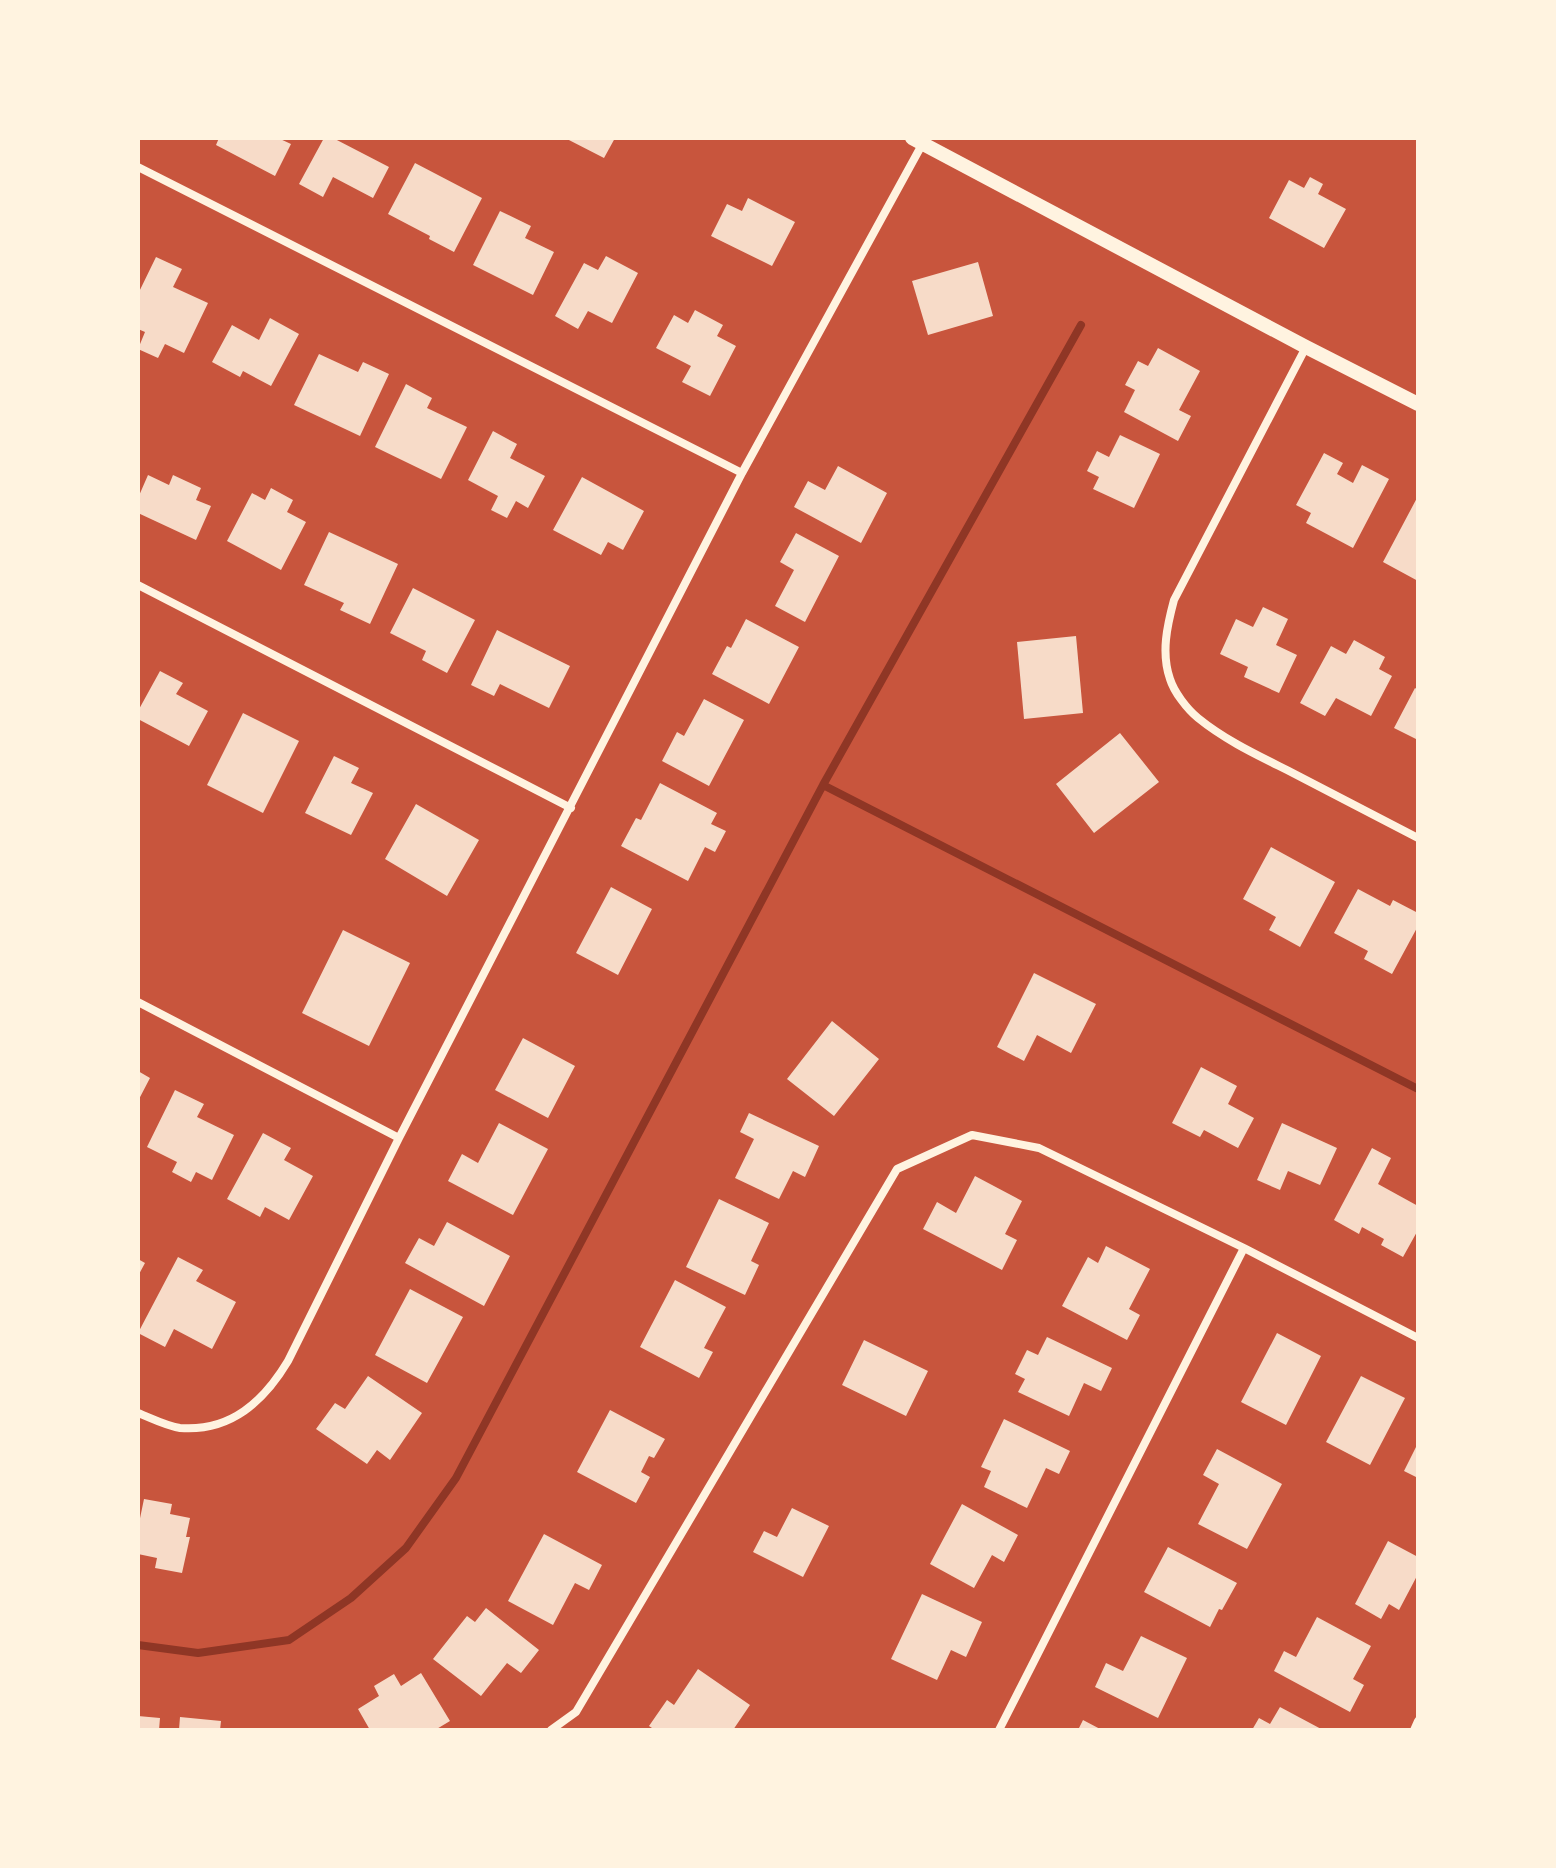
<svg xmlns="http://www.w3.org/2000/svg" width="1556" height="1868" font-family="'Varela Round',sans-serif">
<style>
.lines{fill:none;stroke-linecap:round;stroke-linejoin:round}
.stream{stroke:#8f3625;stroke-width:8}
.building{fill:#f7dbc8}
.minor{stroke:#fff3e0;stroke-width:8}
.tertiary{stroke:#fff3e0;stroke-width:14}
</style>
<rect width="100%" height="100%" fill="#c8553d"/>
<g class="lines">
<path class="stream" d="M823,785L1418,1089
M138,1645L198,1653L289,1640L351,1598L406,1548L456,1478L823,785L1081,325"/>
</g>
<path class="building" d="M219,138H278L291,144L275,176L216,145Z
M324,138H333L389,167L373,198L333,177L323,197L299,184Z
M565,138H615L604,158Z
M415,163L482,198L454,252L429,239L430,236L388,214Z
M1310,177L1323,184L1318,194L1346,209L1324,248L1269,218L1289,180L1304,188Z
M748,198L795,222L772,266L711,236L727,204L742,211Z
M500,211L531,226L525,238L554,252L533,295L473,265Z
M606,256L638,273L612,323L588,311L578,329L555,316L584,263L598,270Z
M156,257L182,269L173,287L208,303L184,353L165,344L158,358L138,349L145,332L138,329V294Z
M978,262L993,316L928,335L912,281Z
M695,310L723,325L717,336L736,346L710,396L682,382L691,366L656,348L674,315L688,323Z
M270,318L299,334L271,386L243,371L240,377L212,362L232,325L259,340Z
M1158,348L1200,371L1179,410L1191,416L1178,441L1124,412L1135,390L1125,385L1138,361L1148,366Z
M319,354L358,372L363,362L389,374L360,436L294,405Z
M406,384L432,398L427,408L467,427L441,479L375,447Z
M493,431L517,444L510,458L545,476L528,508L516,501L507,518L491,510L498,496L468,480Z
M1120,435L1160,454L1134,508L1093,489L1099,477L1087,471L1097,451L1109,457Z
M1324,453L1343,463L1337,474L1353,483L1362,465L1389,479L1353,548L1306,523L1311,513L1296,505Z
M838,466L887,493L861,543L794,507L808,481L825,490Z
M148,475L169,485L173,475L201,488L196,500L211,506L196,540L138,513V498Z
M582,477L644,511L623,550L608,542L601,555L553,530Z
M271,488L293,500L287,512L306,522L281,570L227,541L252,493L265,500Z
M1418,496V581L1383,562Z
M329,532L398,564L370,624L340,610L344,603L304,585Z
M796,533L839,556L805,622L775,606L794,570L780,562Z
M413,588L475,620L447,673L422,660L426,651L390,633Z
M1263,607L1288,619L1276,645L1297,655L1279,693L1244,677L1248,667L1220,654L1236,619L1253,627Z
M746,619L799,647L769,704L712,674L727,646L731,648Z
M497,630L570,666L549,708L500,684L494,696L471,685Z
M1076,636L1083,713L1024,719L1017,642Z
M1354,640L1385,657L1379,669L1392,676L1371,716L1336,698L1325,716L1300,703L1331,646L1346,654Z
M160,671L183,683L176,694L208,711L189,746L138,719V711Z
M1415,688L1418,690V740L1394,728Z
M704,699L744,720L709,786L662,761L677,732L684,736Z
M243,713L299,741L263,813L207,785Z
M1120,733L1159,782L1094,833L1056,784Z
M334,756L359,768L351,783L373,793L351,835L305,813Z
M660,783L717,813L711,824L726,831L715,852L705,847L688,881L621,846L636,818L641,820Z
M416,804L479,840L447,896L385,859Z
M1271,847L1335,882L1300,947L1269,930L1276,917L1243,899Z
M611,887L652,909L618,975L576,953Z
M1358,889L1390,906L1393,900L1418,913V926L1392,974L1364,959L1368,951L1334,933Z
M343,930L410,963L369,1046L302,1013Z
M1034,973L1096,1004L1071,1053L1037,1035L1024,1061L997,1047Z
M832,1021L879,1059L834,1116L787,1079Z
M523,1038L575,1066L548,1118L495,1090Z
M1201,1067L1237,1086L1228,1104L1254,1118L1238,1148L1204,1130L1200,1137L1172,1123Z
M138,1071L150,1078L138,1101Z
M175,1090L204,1104L197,1117L234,1135L212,1180L196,1172L191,1182L172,1172L177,1162L147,1147Z
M749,1113L819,1146L805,1177L793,1171L779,1199L735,1178L754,1139L740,1132Z
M499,1123L548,1149L513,1215L448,1181L462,1154L478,1163Z
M1282,1123L1337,1148L1320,1185L1288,1171L1280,1190L1257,1180Z
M263,1133L291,1148L284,1160L313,1176L289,1220L265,1207L260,1217L227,1199Z
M1372,1148L1391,1158L1378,1184L1418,1206V1230L1403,1257L1381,1245L1384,1239L1362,1227L1359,1234L1334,1220Z
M975,1176L1022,1201L1005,1234L1017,1240L1002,1270L923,1229L937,1202L956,1213Z
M719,1199L769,1223L751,1261L759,1265L745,1295L686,1267Z
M447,1222L510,1256L484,1306L405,1263L419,1238L434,1246Z
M1106,1246L1150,1269L1129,1309L1140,1315L1127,1340L1062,1306L1088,1257L1098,1263Z
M178,1257L203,1270L196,1281L236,1302L212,1349L174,1329L165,1347L138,1333Z
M138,1259L145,1263L138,1276Z
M675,1280L726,1307L704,1348L713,1352L699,1378L640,1347Z
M410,1289L463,1317L427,1383L375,1355Z
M1277,1333L1321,1356L1286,1425L1241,1402Z
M1047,1337L1112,1368L1101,1391L1084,1383L1069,1416L1018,1392L1025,1379L1015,1374L1027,1350L1038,1355Z
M864,1340L928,1371L906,1416L842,1385Z
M368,1376L422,1413L390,1460L377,1450L367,1464L316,1429L335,1403L345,1409Z
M1361,1376L1405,1398L1370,1465L1326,1442Z
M610,1410L665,1439L654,1458L649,1456L641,1472L650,1477L636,1503L577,1472Z
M1004,1419L1070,1451L1059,1474L1046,1468L1027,1508L984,1487L991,1471L981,1467Z
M1418,1443V1478L1404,1471Z
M1217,1449L1282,1484L1247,1549L1198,1524L1219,1484L1203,1475Z
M144,1499L172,1504L170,1514L190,1518L186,1537H190L182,1573L155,1568L157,1558L138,1554V1528Z
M962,1504L1018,1535L1004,1562L992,1555L974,1588L930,1564Z
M792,1508L829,1526L803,1577L753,1552L764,1531L777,1537Z
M544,1534L602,1565L589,1590L575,1583L553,1625L508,1601Z
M1388,1541L1418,1557V1574L1399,1610L1389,1604L1381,1619L1355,1604Z
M1168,1547L1237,1583L1222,1610L1219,1609L1210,1627L1144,1592Z
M922,1594L982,1622L966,1657L951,1650L937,1680L891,1659Z
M486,1608L539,1650L521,1673L507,1663L481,1696L433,1659L467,1616L475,1622Z
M1317,1617L1371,1646L1353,1679L1364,1685L1350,1712L1274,1671L1284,1651L1296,1657Z
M1141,1636L1187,1658L1158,1718L1095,1687L1106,1663L1123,1671Z
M698,1669L750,1705L733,1730H655L649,1726L667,1700L674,1705Z
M421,1673L450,1721L435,1730H370L358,1709L379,1696L374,1686L394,1674L401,1686Z
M1280,1707L1323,1730H1252L1259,1718L1270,1724Z
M138,1716L160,1718L159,1730H138Z
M180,1717L221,1721L220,1730H179Z
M1083,1720L1102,1730H1078Z"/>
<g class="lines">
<path class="minor" d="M138,167L742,473
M1306,347L1174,600C1167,626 1161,653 1170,679C1174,692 1187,709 1198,718C1225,740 1257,755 1287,770C1331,793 1374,815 1418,838
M138,585L571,808
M138,1002L399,1138
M138,1413C151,1418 166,1426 180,1428C231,1432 264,1401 288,1361L399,1138L742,473L924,141
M551,1730L576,1712L897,1169L972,1135L1039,1148L1244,1248L1418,1338
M999,1730L1244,1248
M1414,1730L1418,1721"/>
<path class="tertiary" d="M912,138L1306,347L1418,404"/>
</g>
<rect width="1556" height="1868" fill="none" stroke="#fff3e0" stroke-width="280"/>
</svg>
